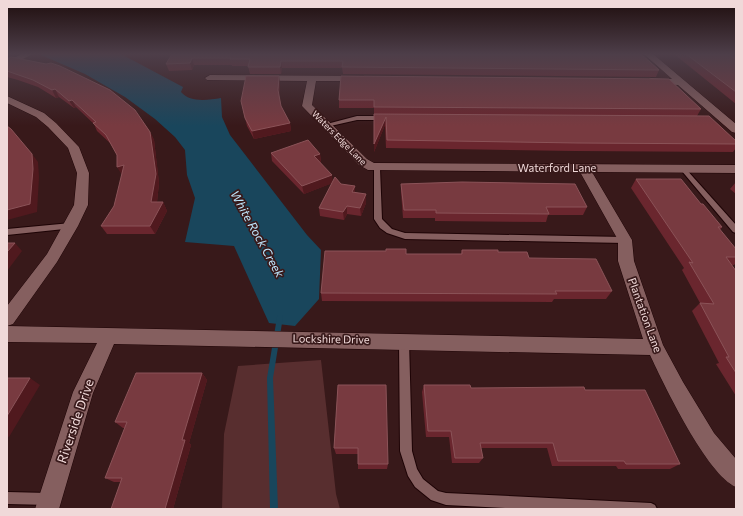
<svg xmlns="http://www.w3.org/2000/svg" width="743" height="516" font-family="Commissioner,sans-serif">
<style>
.green{fill:#582e2f}
.water{fill:#19465c}
.lines{fill:none;stroke-linecap:round;stroke-linejoin:round}
.stream{fill:#19465c;fill-rule:evenodd}
.service-casing{stroke:#1d0305;stroke-width:2}
.minor-casing{stroke:#1d0305;stroke-width:1}
.service{fill:#855f5f;fill-rule:evenodd}
.minor{fill:#855f5f;fill-rule:evenodd}
.wall{fill:#6a262e}
.shaded-wall{fill:#50191e}
.building{fill:#783a40;stroke:#8b5358}
.labels{text-anchor:middle;stroke-width:3.5;stroke-linejoin:round;paint-order:stroke}
.far-street-label{font-size:9px;fill:#f0d9d9;stroke:#38191a}
.street-label{font-size:11px;fill:#f0d9d9;stroke:#38191a}
.water-label{font-size:12px;font-style:italic;fill:#bee7fe;stroke:#38191a}
.near-street-label{font-size:13px;fill:#f0d9d9;stroke:#38191a}
</style>
<rect width="100%" height="100%" fill="#38191a"/>
<path class="green" d="M321,360L336,494L340,509H222L224,434L238,366Z"/>
<path class="water" d="M43,54H121L183,87L181,92C190,103 208,100 221,98L222,117L230,135L307,235L321,250L319,299L295,326L269,323L234,246L185,242L195,198L187,175L185,150L175,137L155,119L125,97L85,74L41,55Z"/>
<g class="lines">
<path class="stream" d="M280,314L282,315L283,317L273,378L278,509H270L267,378L277,317L278,315Z"/>
<defs>
<path id="service" d="M357,116H384L387,118L384,120H357L326,127L323,125Z
M377,166L380,168L382,219L392,229L405,233L625,237L629,240L625,243L405,239L387,233L380,228L374,219V168Z
M683,167L685,168L736,225V233L733,232L681,170V168Z
M71,223L75,226L74,228L7,235V229Z
M404,337L407,338L409,341L412,451L417,469L423,479L438,491L446,493L651,503L655,505L657,509H525L446,505L431,500L415,487L408,476L400,451L399,341L401,338Z
M7,492L49,493L53,495L55,499L53,503L49,505L7,504Z"/>
<path id="minor" d="M22,54H33L7,67V61Z
M644,54H653L736,124V133L732,132L678,85L648,83V79L651,78L672,79Z
M210,75L364,76V80L361,81H316L312,105L367,159L374,163L736,165V173L592,172L632,240L634,261L663,345L683,382L714,433L736,459V487C707,475 664,385 650,355L114,344L93,393L59,509H35L73,392L97,343L7,342V326L643,339L618,261V240L580,172L368,170L359,165L302,106L307,81L207,80L205,78Z
M7,96L44,113L56,123L79,147L89,173L88,205L78,226L57,262L13,324L7,326V306L47,254L74,205L77,173L68,148L48,127L36,117L7,103Z"/>
</defs>
<use href="#service" class="service-casing"/>
<use href="#minor" class="minor-casing"/>
<use href="#service" class="service"/>
<use href="#minor" class="minor"/>
</g>
<path class="wall" d="M172,54L659,70L656,77L343,74L342,68H282L281,74H250L248,66H232V65H194L192,70L169,71L166,64Z
M674,54H736V104Z
M7,59L150,132L154,140L159,183L157,202H163L167,211L155,234H107L101,226L114,206L122,174L117,155L110,143L97,131L94,124L76,107L74,108L59,97L56,98L38,87L18,80L7,77Z
M341,76L701,109L697,116L736,141V148L733,152L574,151L386,148L385,125L374,152V108H339V100Z
M280,83L279,97L281,106L290,123L291,131L254,139L247,126L241,101Z
M271,153L320,154L321,162H320L333,182L341,184L355,186V193L366,194V203L361,216L347,214L344,220L320,216L319,208L332,183L304,194L272,161Z
M636,179L701,204L722,227L720,230L736,249V263L734,265H732L736,271V396L716,364L719,363L692,311L700,303L682,270L684,268L631,188Z
M736,182V194L730,189Z
M401,184L587,207L583,215H548L546,222L435,221V218H403L401,192Z
M462,250L498,252L529,258L612,291L606,299H554L552,302L322,301L321,293L406,254H461Z
M202,373L207,380L189,443L191,445L173,509H111L121,482H114L105,478L125,428H123L115,422Z
M338,385L388,464L387,469H358V454H336L334,448Z
M424,385L471,388L585,390L680,464L670,469H618L616,466H552L547,448H481L483,458L479,463H452L449,437H426L422,392Z"/>
<path class="shaded-wall" d="M192,58L194,65L192,70L190,63Z
M281,61L282,68L281,74L280,67Z
M279,76L280,83L279,97L278,90Z
M55,89L59,97L56,98L52,90Z
M72,100L76,107L74,108L69,101Z
M386,117L385,125L374,152V144Z
M290,123L291,131L254,139L252,131Z
M150,132L154,140L159,183L156,211L151,202Z
M32,154L38,162L39,177L37,212L7,220V210Z
M320,154L321,162L315,164L314,156Z
M124,165L122,175L117,167Z
M332,175L333,183L304,194L302,186Z
M355,186V195L352,192Z
M366,194V203L361,216L360,208Z
M163,202L167,211L155,234L150,226Z
M347,206V214L344,220L343,212Z
M15,243L22,251L7,271V252Z
M202,373L207,380L189,443L191,445L173,509H165L182,440Z
M30,378L40,385L9,437L7,436V416Z"/>
<path class="building" d="M172,54H641L659,70L342,67L343,61H281L280,67H248L250,59H230L231,58H192L190,63L166,64Z
M686,54H728L736,59V92Z
M11,57L46,64L51,63L60,66L110,90L135,110L150,132L156,174L151,202H163L150,226H101L114,206L124,165L117,167V155L106,135L93,123L96,122L72,100L69,101L55,89L52,90L33,80L7,71V59Z
M246,76H279L278,90L281,106L290,123L252,131L245,118L241,101Z
M341,76L669,79L701,109L374,107V100H339Z
M374,114L709,116L736,141V144L578,143L387,140L386,117L374,144Z
M7,126L11,129L32,154L33,169L30,204L7,210Z
M308,140L320,154L314,156L332,175L302,186L271,153Z
M335,177L341,184L355,186L352,192L366,194L360,208L347,206L343,212L319,208Z
M636,179H681L701,204H703L722,227H718L736,249V257H726L736,271V373L726,357H729L700,303L714,304L689,262L693,263Z
M462,182L575,184L587,207H546L549,214L436,213V210H404L401,184Z
M7,243H15L7,252Z
M386,249H406V254H462V250H498V252H527L529,258L596,259L612,291H555L557,294L321,293L325,251H386Z
M136,373H202L182,440H185L165,509H111L122,478H105L127,422H115Z
M7,378H30L7,416Z
M338,385H386L388,464H358V448H334Z
M424,385H470L471,388L584,387L585,390H645L680,464H626L624,461H558L553,443H480L483,458H455L451,431H428Z"/>
<linearGradient id="sky" x2="0" y2="1"><stop stop-color="#1f0e0e"/><stop offset="0.43" stop-color="#4d3e49"/><stop offset="1" stop-color="#4d3e49" stop-opacity="0"/></linearGradient>
<rect width="743" height="126" fill="url(#sky)"/>
<g class="labels">
<g class="far-street-label">
<text transform="translate(339 138) rotate(45)" y="3">Waters Edge Lane</text>
</g>
<g class="street-label">
<text x="557" y="172">Waterford Lane</text>
<text transform="translate(645 315) rotate(70)" y="4">Plantation Lane</text>
<text transform="translate(331 339) rotate(1)" y="4">Lockshire Drive</text>
</g>
<g class="water-label">
<text transform="translate(257 234) rotate(61)" y="4">White Rock Creek</text>
</g>
<g class="near-street-label">
<text transform="translate(75 421) rotate(-71)" y="5">Riverside Drive</text>
</g>
</g>
<rect width="743" height="516" fill="none" stroke="#f0d9d9" stroke-width="16"/>
</svg>
